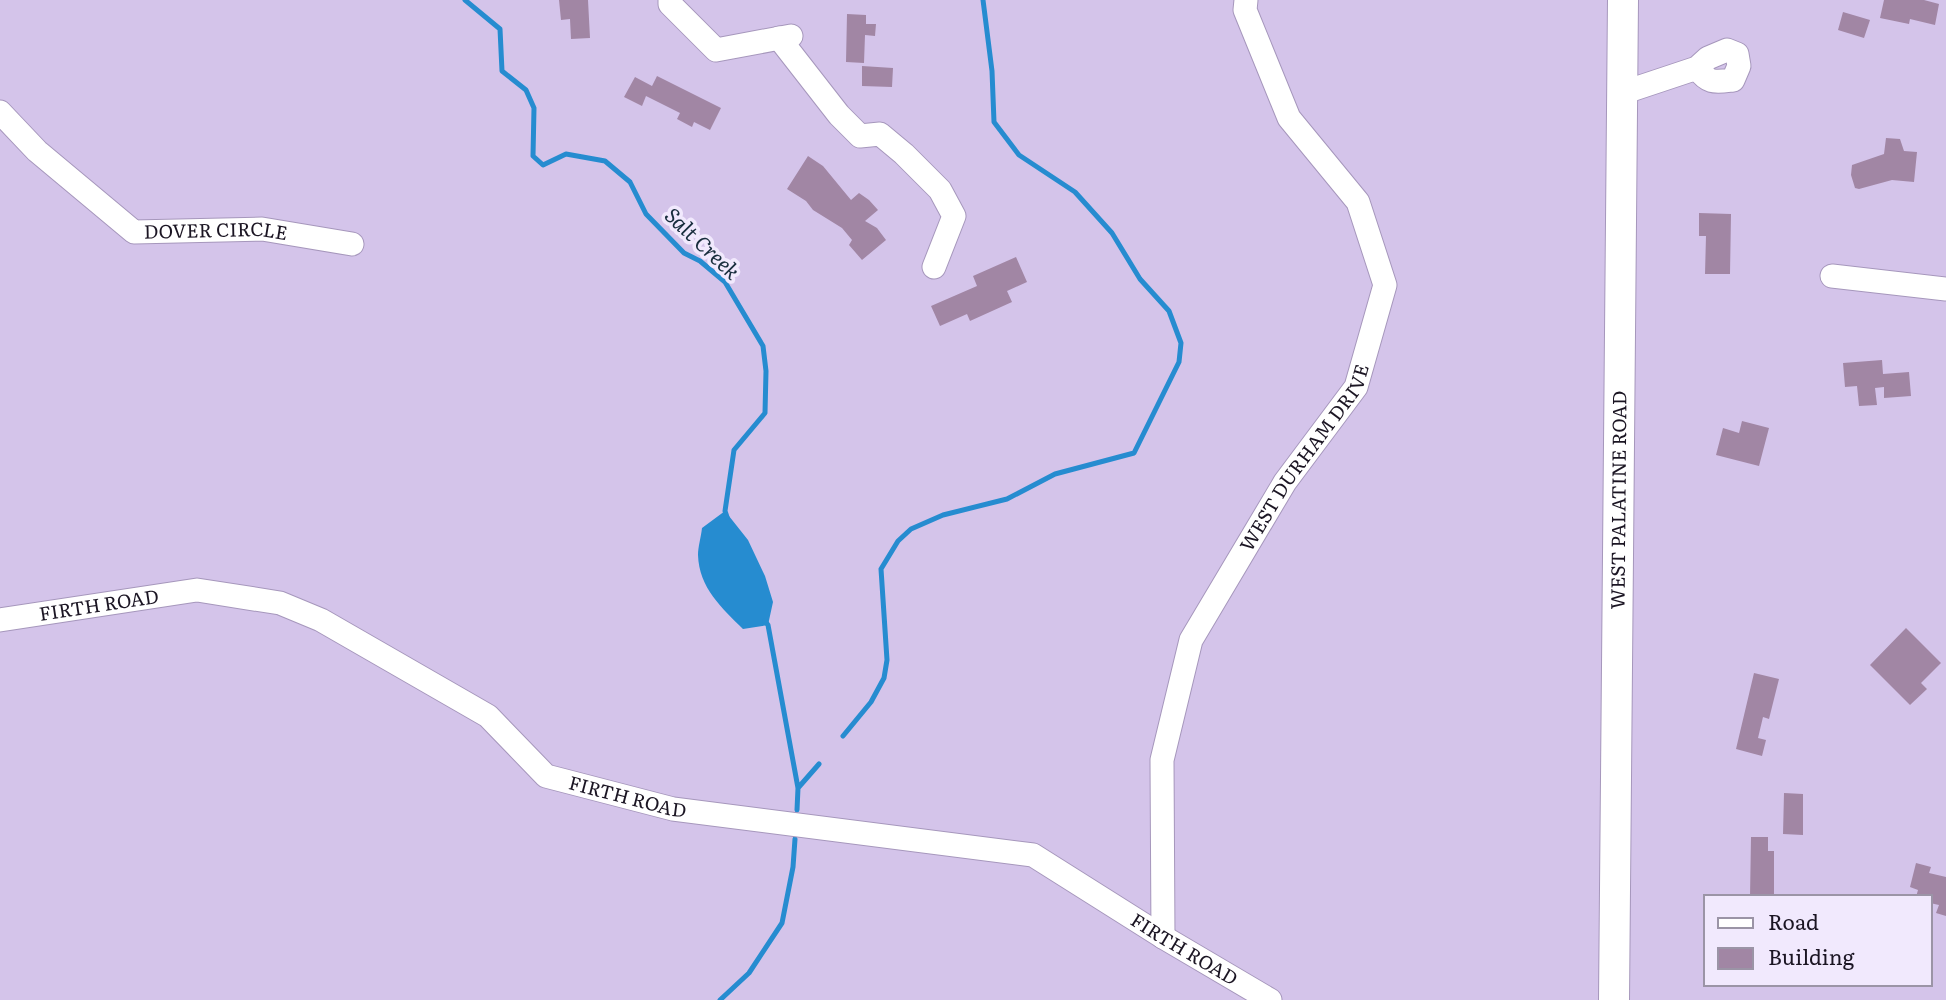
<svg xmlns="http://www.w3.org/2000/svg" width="1946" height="1000" font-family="Literata,serif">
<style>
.water{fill:#268cd0}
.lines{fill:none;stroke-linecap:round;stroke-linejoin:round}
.stream{stroke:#268cd0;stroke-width:5}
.building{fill:#a186a4}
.minor-casing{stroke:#a697bc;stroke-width:25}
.major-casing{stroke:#a697bc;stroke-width:32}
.minor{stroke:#fff;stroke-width:23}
.major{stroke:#fff;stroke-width:30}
.labels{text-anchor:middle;stroke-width:7;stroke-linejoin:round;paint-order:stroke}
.street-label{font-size:19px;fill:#1b1523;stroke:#f1e9fd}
.water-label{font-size:21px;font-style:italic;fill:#182d3d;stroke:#f1e9fd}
</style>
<rect width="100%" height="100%" fill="#d4c4ea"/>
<path class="water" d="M725,511L748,540L765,576L773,602L768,625L743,629C722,608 699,588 698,555C698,547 701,537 702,528Z"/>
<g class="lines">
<path class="stream" d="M465,0L500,29L502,71L526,90L534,108L533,156L543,165L566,154L605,161L630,182L646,214L684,253L700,261L725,282L763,346L766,371L765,413L734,450L725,511L727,517
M765,621L768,625L798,788L797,810
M843,736L871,702L884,678L887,660L881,569L898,541L911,529L943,515L1007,499L1055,474L1134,453L1179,362L1181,343L1169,311L1140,279L1112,233L1075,192L1019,155L994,122L992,71L983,0
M798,788L819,764
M720,1000L749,973L782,923L793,867L795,839"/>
</g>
<path class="building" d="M559,0H588L590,38L571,39L570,19L561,20Z
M1884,0H1924L1939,4L1935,25L1910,19L1909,24L1880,18Z
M1843,12L1870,20L1864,38L1838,30Z
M847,14L866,15V24H876L875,36L865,35L864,63L846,62Z
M862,66L893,68L892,87L862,86Z
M657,76L721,108L710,130L694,122L692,127L677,119L680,113L646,96L642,106L624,97L635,77L652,86Z
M1886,138L1900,139L1904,151L1917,152L1914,182L1892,180L1859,189L1855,188L1851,175L1852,165L1884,154Z
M808,156L823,166L851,200L859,193L869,200L878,210L865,221L877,228L886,240L862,260L849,245L852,240L842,228L813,210L806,201L787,189Z
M1699,213L1731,214L1730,274H1705L1706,236H1699Z
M1016,257L1027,282L1007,291L1012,302L970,321L967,314L940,326L931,306L977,286L973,276Z
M1882,360L1883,374L1909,372L1911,396L1884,398V387L1875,388L1877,405L1859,406L1857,386L1845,387L1843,363Z
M1742,421L1769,428L1759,466L1716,455L1723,428L1739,433Z
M1906,628L1941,663L1921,683L1927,689L1910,705L1870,665Z
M1754,673L1779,679L1769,719L1763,717L1758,738L1766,740L1762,756L1736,749Z
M1784,793L1803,794V835L1783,834Z
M1751,837H1768V851H1774V897H1750Z
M1916,863L1931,867L1929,873L1946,877V916L1936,913L1939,905L1930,903V897H1916L1918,890L1910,887Z"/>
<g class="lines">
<defs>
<g id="minor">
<path d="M670,0V4L716,50L791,36"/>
<path d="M779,38L839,115L860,136L880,134L904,154L940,190L954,216L934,267"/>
<path d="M1622,93L1697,68L1708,58L1727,50L1737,54L1739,66L1733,80C1715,82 1708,84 1697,68"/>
<path id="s1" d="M0,112L37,151L134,232L262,229L352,244"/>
<path d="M1832,276L1946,289"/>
<path id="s2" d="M0,620L197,590L280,603L321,620L488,716L546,776L673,809L1033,855L1163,937L1270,1000"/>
<path id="s3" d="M1163,937L1162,760L1191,640L1285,482L1356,387L1385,285L1358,202L1289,118L1245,10L1246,0"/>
</g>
<g id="major">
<path id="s4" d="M1614,1000L1623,0"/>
</g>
</defs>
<use href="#minor" class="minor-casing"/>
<use href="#major" class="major-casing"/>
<use href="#minor" class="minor"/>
<use href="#major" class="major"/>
</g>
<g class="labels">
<g class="street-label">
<text dy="7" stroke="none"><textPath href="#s1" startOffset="262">DOVER CIRCLE</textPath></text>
<text dy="7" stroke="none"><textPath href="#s3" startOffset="516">WEST DURHAM DRIVE</textPath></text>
<text dy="7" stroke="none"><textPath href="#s4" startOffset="500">WEST PALATINE ROAD</textPath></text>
<text dy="7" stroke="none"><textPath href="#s2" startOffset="100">FIRTH ROAD</textPath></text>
<text dy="7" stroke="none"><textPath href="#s2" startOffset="688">FIRTH ROAD</textPath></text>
<text dy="7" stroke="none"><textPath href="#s2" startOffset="1276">FIRTH ROAD</textPath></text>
</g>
<g class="water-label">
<text transform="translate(702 244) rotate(43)" y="7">Salt Creek</text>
</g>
</g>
<rect x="1704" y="895" width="228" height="91" fill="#f1e9fd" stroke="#9b94a6" stroke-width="2"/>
<rect x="1718" y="918" width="35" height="10" fill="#ffffff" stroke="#9b94a6" stroke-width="2"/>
<text x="1768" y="930" font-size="21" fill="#1b1523">Road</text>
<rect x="1718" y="948" width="35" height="21" fill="#a186a4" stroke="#9b94a6" stroke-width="2"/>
<text x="1768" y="965" font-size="21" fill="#1b1523">Building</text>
</svg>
